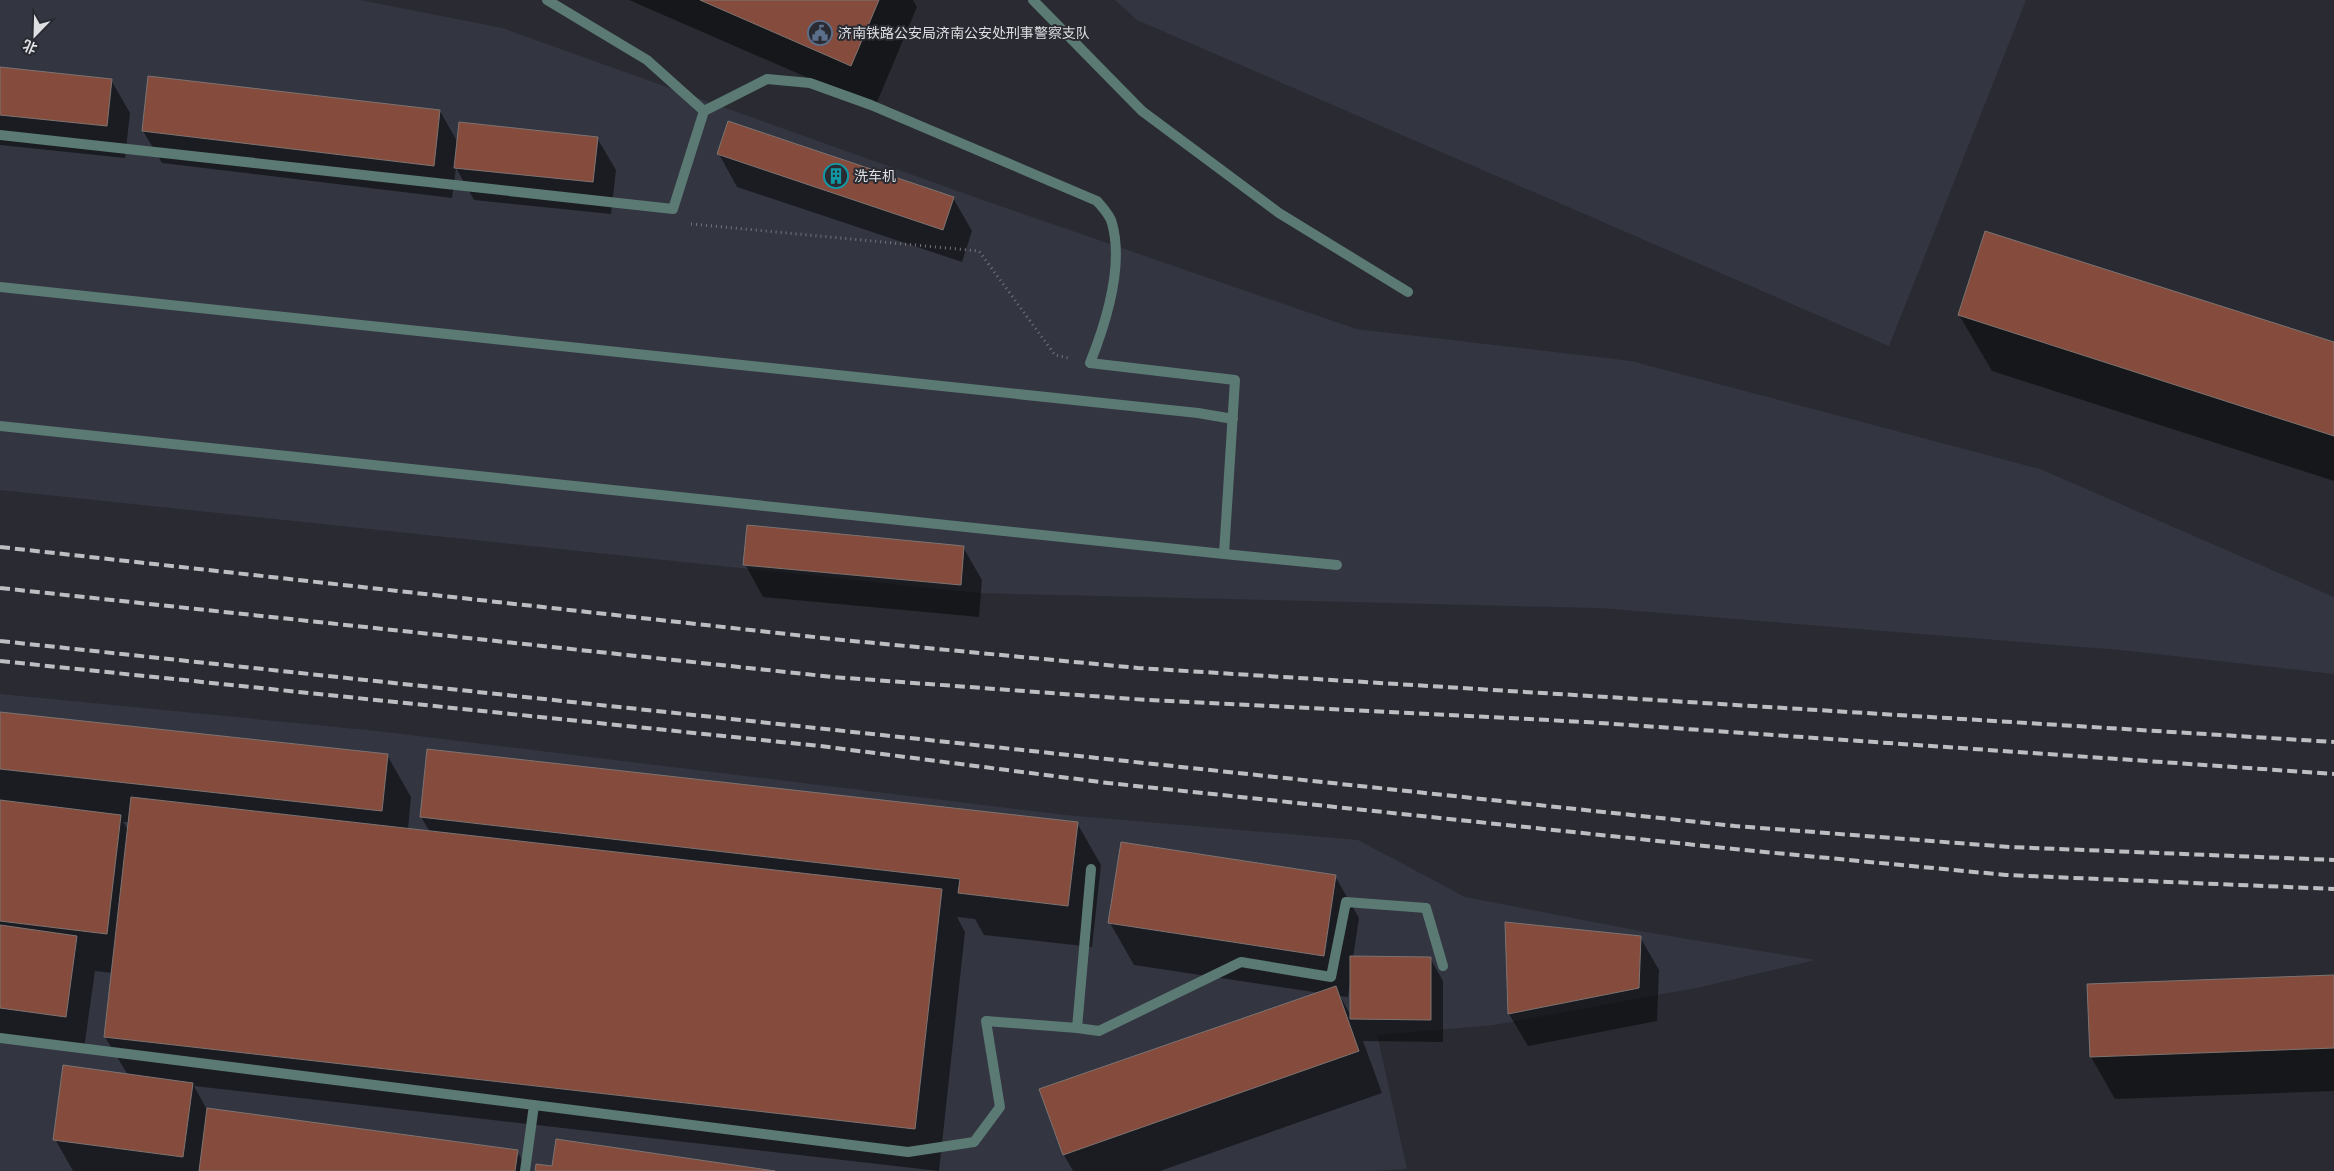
<svg xmlns="http://www.w3.org/2000/svg" width="2334" height="1171" font-family="'Work Sans','Noto Sans SC',sans-serif">
<style>
.built{fill:#333541}
.shadow{fill:#0007;fill-rule:evenodd}
.building{fill:#854b3d;stroke:#7d7471}
.lines{fill:none;stroke-linecap:round;stroke-linejoin:round}
.path{stroke:#74757b;stroke-width:3;stroke-dasharray:1 4;stroke-linecap:butt}
.service{stroke:#5b7a74;stroke-width:10}
.minor{stroke:#5b7a74;stroke-width:10}
.rail{stroke:#bdbec2;stroke-width:4;stroke-dasharray:10 5;stroke-linecap:butt}
.labels{text-anchor:middle;stroke-width:4;stroke-linejoin:round;paint-order:stroke}
.poi-label{font-size:14px;fill:#dedfe3;stroke:#2a2b32;text-anchor:start}
</style>
<rect width="100%" height="100%" fill="#2a2b32"/>
<path class="built" d="M0,0H360L502,28L977,198L1356,329L1631,361L2040,469L2334,597V674L2120,650L1599,608L978,593L0,490Z
M1115,0H2026L1889,346L1137,20Z
M0,694L377,731L1065,815L1358,840L1465,897L1645,932L1815,960L1701,987L1494,1025L1377,1035L1407,1169L1371,1171H0Z"/>
<path class="shadow" d="M629,0H913L917,7L875,107Z
M0,68L111,80L130,113L125,158L0,145Z
M440,111L458,143L597,138L616,170L611,214L474,200L456,168L452,198L162,163L143,131Z
M719,154L953,198L972,231L962,262L737,187Z
M1959,315L2334,344V481L1992,371Z
M963,547L982,580L979,617L763,597L745,564Z
M0,713L387,755L411,797L408,829L430,832L421,817L1077,823L1101,865L1092,947L984,935L975,919L957,917L965,932L939,1171L194,1086L207,1110L517,1151L528,1171H73L55,1139L128,1075L105,1037L113,973L95,971L84,1049L0,1037ZM123,822H129L128,830Z
M1335,876L1359,918L1353,958H1430L1443,981V1042L1363,1041L1382,1093L1160,1171H1073L1064,1155L1320,993L1134,965L1110,923ZM1350,982H1351V1016L1340,996L1348,997Z
M1640,937L1659,970L1657,1021L1528,1046L1509,1014Z
M2334,976V1091L2115,1099L2091,1057Z"/>
<path class="building" d="M700,0H879L851,66Z
M0,67L112,79L107,126L0,115Z
M148,76L440,110L434,166L142,131Z
M728,121L954,197L943,230L717,154Z
M459,122L598,137L593,182L454,168Z
M1985,231L2334,342V436L1958,315Z
M747,525L964,546L961,585L743,565Z
M0,712L388,754L382,811L0,769Z
M427,749L1078,822L1068,906L958,893L960,879L420,817Z
M131,797L942,889L915,1129L104,1037Z
M0,800L121,815L107,934L0,921Z
M1121,842L1336,875L1324,956L1108,923Z
M1505,922L1641,936L1639,988L1508,1014Z
M0,925L77,936L66,1017L0,1008Z
M1350,956L1431,957V1020L1350,1019Z
M2334,975V1048L2090,1057L2087,984Z
M1336,986L1359,1051L1063,1155L1039,1089Z
M63,1065L193,1083L183,1157L53,1140Z
M207,1108L518,1150L515,1171H199Z
M556,1139L775,1171H535L536,1164L552,1166Z"/>
<g class="lines">
<path class="path" d="M691,224L979,251L1055,355L1068,358"/>
<path class="service" d="M704,111L767,79L810,83L871,105L1097,201C1102,207 1110,215 1112,223C1124,266 1106,323 1090,363L1235,380L1224,554L1337,565
M0,135L673,209L704,111L647,60L547,0
M0,287L1198,413L1233,419
M0,426L1224,554
M1077,1028L1099,1031L1241,962L1331,977L1346,902L1426,908L1443,966
M0,1038L908,1152L974,1142L1000,1107L986,1021L1077,1028L1091,869
M525,1171L534,1105"/>
<path class="minor" d="M1033,0L1142,111L1279,213L1408,292"/>
<path class="rail" d="M0,547L832,639L1138,668L2334,742
M0,588L833,677L1132,699L1586,722L2334,774
M0,641L1735,826L2010,847L2334,860
M0,661L820,746L1108,783L1734,849L2006,875L2334,889"/>
</g>
<defs>
<symbol id="civic-ring" viewBox="-11 -11 22 22"><circle r="9.5" fill="#2a2b32" stroke="#5c6f8a" stroke-width="1.5"/><path d="M-.6-6.5H3V-4.5H.6V-3L4-1V1h2V6H-6V1h2V-1L-.6-3ZM-1.2 2.5V6h2.4V2.5Z" fill="#5c6f8a"/></symbol>
<symbol id="building-ring" viewBox="-11 -11 22 22"><circle r="9.5" fill="#2a2b32" stroke="#0f9aa8" stroke-width="1.5"/><path d="M-4-6H4V6H1V3H-1V6H-4ZM-2.5-4.3h1.7v1.8h-1.7ZM.8-4.3h1.7v1.8H.8ZM-2.5-1h1.7V.8h-1.7ZM.8-1h1.7V.8H.8Z" fill="#0f9aa8"/></symbol>
</defs>
<g fill-rule="evenodd">
<use href="#civic-ring" x="806" y="19" width="28" height="28"/>
<use href="#building-ring" x="822" y="162" width="28" height="28"/>
</g>
<g class="labels">
<g class="poi-label">
<text x="838" y="38">济南铁路公安局济南公安处刑事警察支队</text>
<text x="854" y="181">洗车机</text>
</g>
</g>
<g transform="translate(35 35) rotate(203)" stroke="#2a2b32" stroke-width="4" paint-order="stroke">
<path d="M0-4L9 19L0 12L-9 19Z" fill="#dedfe3"/>
<text y="-8" font-size="14" font-weight="bold" text-anchor="middle" fill="#dedfe3">北</text>
</g>
</svg>
